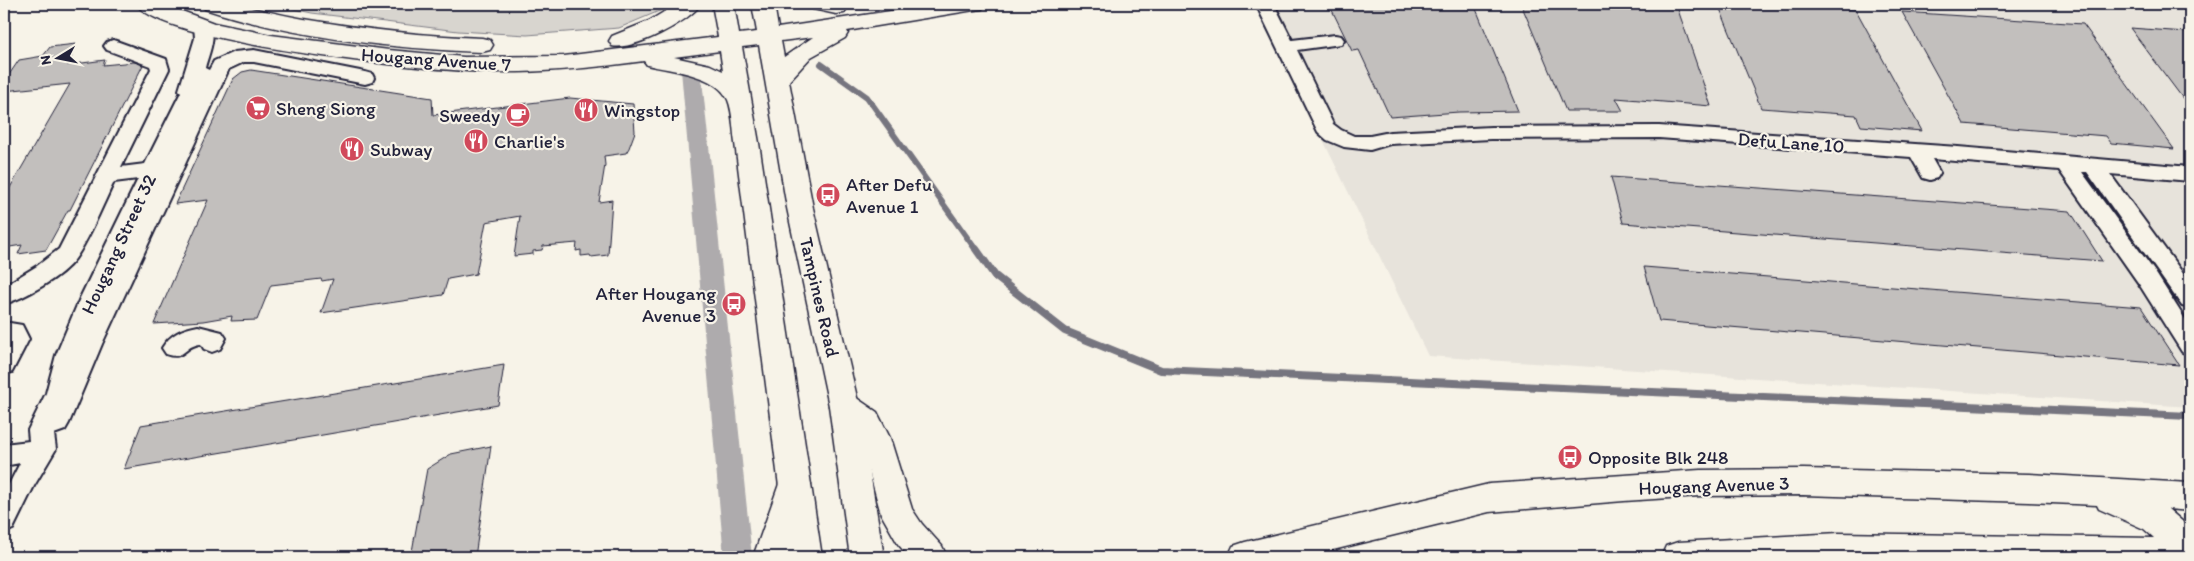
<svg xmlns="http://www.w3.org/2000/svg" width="2194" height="561" font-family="Itim,sans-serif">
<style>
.built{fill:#e7e3db}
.green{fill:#d8d5cf;stroke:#7d7c85}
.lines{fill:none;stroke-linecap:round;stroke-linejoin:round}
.stream-far1{stroke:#76747f;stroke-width:6}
.stream{stroke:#76747f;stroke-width:8}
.canal{fill:#aeabad;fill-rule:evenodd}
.building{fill:#c2bfbd;stroke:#22223b}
.minor-casing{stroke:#22223b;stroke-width:4}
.major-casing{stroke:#22223b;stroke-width:3}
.highway-casing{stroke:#22223b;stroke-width:3}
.minor{fill:#f7f3e8;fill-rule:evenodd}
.major{fill:#f7f3e8;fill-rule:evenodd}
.highway{fill:#f7f3e8;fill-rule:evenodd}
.labels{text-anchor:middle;stroke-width:4.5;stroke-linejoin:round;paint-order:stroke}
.street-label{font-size:19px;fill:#22223b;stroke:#f7f3e8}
.poi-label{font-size:19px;fill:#22223b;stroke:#f7f3e8;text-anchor:start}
</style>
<rect width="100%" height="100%" fill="#f7f3e8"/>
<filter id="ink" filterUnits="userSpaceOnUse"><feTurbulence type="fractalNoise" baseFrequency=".02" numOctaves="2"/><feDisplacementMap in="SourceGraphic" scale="10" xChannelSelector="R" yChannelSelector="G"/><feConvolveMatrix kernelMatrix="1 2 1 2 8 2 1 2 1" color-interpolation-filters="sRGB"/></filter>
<g filter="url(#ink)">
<path class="built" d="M1257,4H2190V407L1428,356Z"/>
<path class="green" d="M269,4H655L664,9L619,28L527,35L458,31L312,13Z"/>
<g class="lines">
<path class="stream-far1" d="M821,64L867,97L976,250"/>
<path class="stream" d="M976,249L995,276L1065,331L1161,370L2190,416"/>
<path class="canal" d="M691,64L698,66L701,70L752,557H724L681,70L684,66Z"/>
</g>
<path class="building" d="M1329,4H1474L1518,111L1459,112L1390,117L1359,50L1352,51Z
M1521,4H1676L1711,106L1616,98L1623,111H1566Z
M1718,4H1788L1856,10L1922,131L1861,126L1856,115L1761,108Z
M1902,12L2083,24L2174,149L2111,143L2106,136L1964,124Z
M2130,28L2186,32L2190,37V108Z
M76,44L68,57L72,56L67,65L105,60L103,65L134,62L143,65L70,210H68L46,250L18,254L22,245L4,248V198L70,84L4,91V82L19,60L43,56L50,47Z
M251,70L432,98L433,115L570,98L633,104L635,132L629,148L626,153L604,156L605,165L599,202L612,200L608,255L591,257L590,255L581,256V250L576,251L577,243L543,246L542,250L533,251V254L514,256L520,216L486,222L476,274L448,279L443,295L321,313L333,279L322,281L321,279L271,285L257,320L231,321L232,316L203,321L154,324L208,200L175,204L233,79L242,72Z
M1611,177L2070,211L2102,261L1623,223Z
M1644,267L2141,307L2179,365L1659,321Z
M504,365L498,405L124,469L141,425Z
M491,446L475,557H411L427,469L451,454Z"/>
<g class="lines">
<defs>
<path id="minor" d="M1256,4H1274L1292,40L1335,35L1341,36L1344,40L1341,44L1297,50L1333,124L1341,130L1354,136H1370L1390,132L1491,127L1659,126L1958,147L2190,167V181L2110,174L2190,283V308L2182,306L2087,172H2082L2155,272L2190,327V355L2182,352L2139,284L2059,170L1932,159L1940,173L1937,178L1930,180L1923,178L1911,157L1659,138L1491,139L1390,144L1370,150L1344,147L1327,140L1318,132Z
M203,21L209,22C218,35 208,55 205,68L209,70L214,61L234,52L254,50L365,72L372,74L374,78L372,82L365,84L254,62H244L229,69L102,344L69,423L65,430L54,434L56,449L34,486L13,529L4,533V494L20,463L4,466V444L29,441L28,430L46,393L56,355L80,298L138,179L114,182C103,204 89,240 75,259C62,277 25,298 4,304V286L37,266L59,249L151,69L150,66L107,50L104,46L107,42L113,40L119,42L166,59L169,69L121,167L145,164L181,92L179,90L195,38L194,26L197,22Z
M4,322L22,325L29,339L12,372L4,374Z
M198,326L222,332L226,338L220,349L212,352L204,349L201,344C184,345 185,361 166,354L162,348C170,334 182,329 198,326Z"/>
<path id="major" d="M136,4H163L214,23L271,35L389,50L464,57L564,56L718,37L712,4H734L739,34L757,32L752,4H774L778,28L937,4H985L982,9L974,10L847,31L848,33L845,38L811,57L789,81L813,208L859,406L884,557H850L829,406L787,208L759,45L742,47L759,143L822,557H788L735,143C733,130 733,112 728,100C717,74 671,71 647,65L644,61C593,68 542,73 490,72C433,71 165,45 136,4ZM813,37L784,57L781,41ZM720,51L723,71L710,65L674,57Z
M202,4C237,2 270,13 304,19C363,29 422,36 482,38L490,40L493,45L490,50L482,52C394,49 289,37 205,9Z
M677,4H701C689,22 633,51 612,46L609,41L612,36L649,21Z
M810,4H844L847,8L844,13L836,14L813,9Z"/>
<path id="highway" d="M844,394L855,397L877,412L890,438L912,509L922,524L942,546L947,557H909L898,544L881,514L860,438C852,424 836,420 829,406L833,397Z
M1803,469L2029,474L2190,483V511L2168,509L2190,528V557H1661L1666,546L1678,542L1839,533L2154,538L2144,529L2099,509L2097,505L2029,502L1803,495L1700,496L1624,501L1489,512L1304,557H1228L1233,546L1245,542L1489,484L1700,470Z
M795,470L806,474L811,484L799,524L787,557H753L779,484L784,474Z"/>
</defs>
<use href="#minor" class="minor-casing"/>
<use href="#major" class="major-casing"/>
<use href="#highway" class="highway-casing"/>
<use href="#minor" class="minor"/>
<use href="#major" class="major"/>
<use href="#highway" class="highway"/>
</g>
</g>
<defs>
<symbol id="supermarket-disc" viewBox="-11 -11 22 22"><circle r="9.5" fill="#d1495b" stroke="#f7f3e8"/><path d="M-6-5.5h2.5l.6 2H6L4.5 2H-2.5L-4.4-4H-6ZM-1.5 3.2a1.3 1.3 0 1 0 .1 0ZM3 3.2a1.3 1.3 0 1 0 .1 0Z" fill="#fff"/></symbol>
<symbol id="restaurant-disc" viewBox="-11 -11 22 22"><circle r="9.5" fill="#d1495b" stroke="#f7f3e8"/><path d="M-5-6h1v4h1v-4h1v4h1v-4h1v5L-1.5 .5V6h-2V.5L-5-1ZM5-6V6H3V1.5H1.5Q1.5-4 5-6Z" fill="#fff"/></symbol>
<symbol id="cafe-disc" viewBox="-11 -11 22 22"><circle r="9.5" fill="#d1495b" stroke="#f7f3e8"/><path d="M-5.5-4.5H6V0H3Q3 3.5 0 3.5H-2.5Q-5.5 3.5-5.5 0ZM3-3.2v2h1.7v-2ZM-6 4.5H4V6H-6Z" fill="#fff"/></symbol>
<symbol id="bus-disc" viewBox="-11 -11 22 22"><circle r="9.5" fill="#d1495b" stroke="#f7f3e8"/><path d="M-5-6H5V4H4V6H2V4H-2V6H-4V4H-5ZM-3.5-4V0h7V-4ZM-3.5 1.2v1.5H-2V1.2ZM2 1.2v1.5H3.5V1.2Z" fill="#fff"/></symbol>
</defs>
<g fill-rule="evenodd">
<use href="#supermarket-disc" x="244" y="94" width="28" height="28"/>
<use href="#restaurant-disc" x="572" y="96" width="28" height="28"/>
<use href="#cafe-disc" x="504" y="101" width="28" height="28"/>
<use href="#restaurant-disc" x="462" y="127" width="28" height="28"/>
<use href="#restaurant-disc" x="338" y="135" width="28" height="28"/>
<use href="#bus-disc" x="814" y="181" width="28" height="28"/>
<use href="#bus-disc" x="720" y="290" width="28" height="28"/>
<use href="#bus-disc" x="1556" y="443" width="28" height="28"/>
</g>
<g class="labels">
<g class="street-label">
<text transform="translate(436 59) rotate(4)" y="7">Hougang Avenue 7</text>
<text transform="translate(1791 142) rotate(4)" y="7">Defu Lane 10</text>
<text transform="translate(118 244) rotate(-65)" y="7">Hougang Street 32</text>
<text transform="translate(820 297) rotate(77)" y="7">Tampines Road</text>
<text transform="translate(1714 485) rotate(-2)" y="7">Hougang Avenue 3</text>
</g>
<g class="poi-label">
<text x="276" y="115">Sheng Siong</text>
<text x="604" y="117">Wingstop</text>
<text x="500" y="122" text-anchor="end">Sweedy</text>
<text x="494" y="148">Charlie's</text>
<text x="370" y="156">Subway</text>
<text x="846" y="191">After Defu<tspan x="846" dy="22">Avenue 1</tspan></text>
<text x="716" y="300" text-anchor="end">After Hougang<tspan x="716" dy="22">Avenue 3</tspan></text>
<text x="1588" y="464">Opposite Blk 248</text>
</g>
</g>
<rect width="2194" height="561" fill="none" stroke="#f7f3e8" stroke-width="20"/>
<rect x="10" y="10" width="2174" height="541" fill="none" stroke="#22223b" stroke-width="2" filter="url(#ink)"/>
<g transform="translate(58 58) rotate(260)" stroke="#f7f3e8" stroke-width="4" paint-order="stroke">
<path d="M0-4L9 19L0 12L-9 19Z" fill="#22223b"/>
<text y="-8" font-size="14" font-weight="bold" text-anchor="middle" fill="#22223b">N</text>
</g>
</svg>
